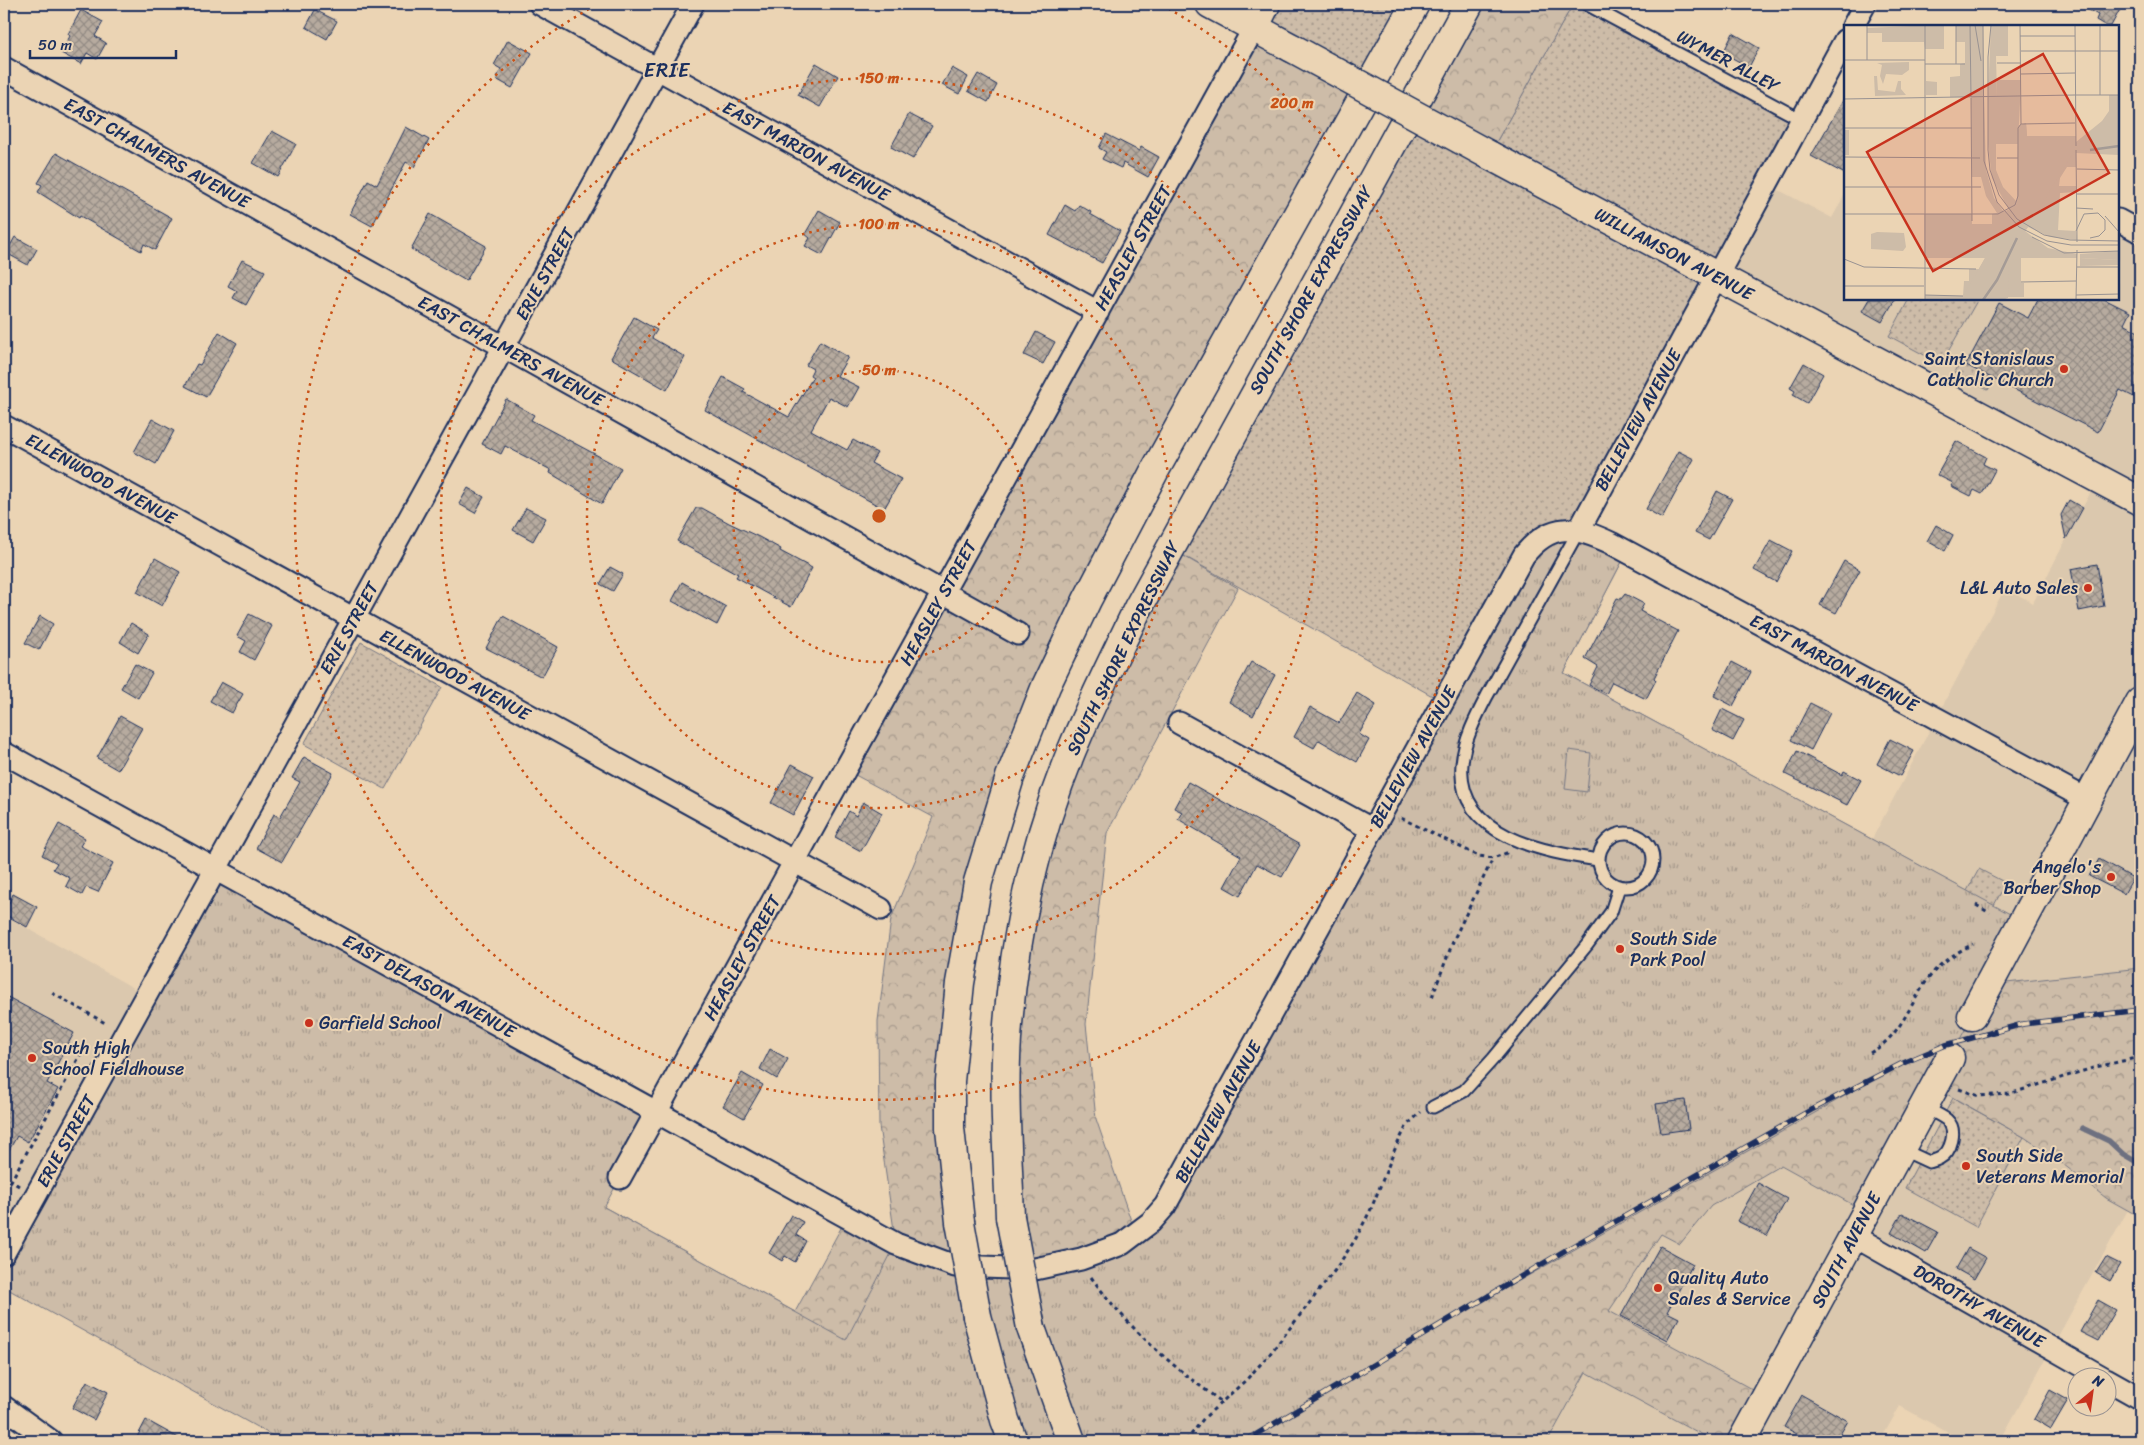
<svg xmlns="http://www.w3.org/2000/svg" width="2144" height="1445" font-family="Sriracha,sans-serif">
<style>
.built{fill:#dbc8ae}
.grass{fill:url(#grass-dots);stroke:#747683}
.forest{fill:url(#forest-crowns);stroke:#747683}
.park{fill:url(#park-tufts);stroke:#747683}
.pitch{fill:#cdbca8;stroke:#747683}
.lines{fill:none;stroke-linecap:round;stroke-linejoin:round}
.stream{stroke:#6d7080;stroke-width:5.5}
.building{fill:url(#building-cross-hatch);stroke:#1b2f5e}
.lane-casing{stroke:#1b2f5e;stroke-width:15}
.street-casing{stroke:#1b2f5e;stroke-width:25}
.secondary-casing{stroke:#1b2f5e;stroke-width:31}
.primary-casing{stroke:#1b2f5e;stroke-width:31}
.highway-casing{stroke:#1b2f5e;stroke-width:31}
.path{stroke:#1b2f5e;stroke-width:3;stroke-dasharray:4 4;stroke-linecap:butt}
.lane{stroke:#ebd4b4;stroke-width:11}
.street{stroke:#ebd4b4;stroke-width:21}
.secondary{stroke:#ebd4b4;stroke-width:28}
.primary{stroke:#ebd4b4;stroke-width:28}
.highway{stroke:#ebd4b4;stroke-width:28}
.rail-casing{stroke:#1b2f5e;stroke-width:5.5}
.rail{stroke:#ebd4b4;stroke-width:4;stroke-dasharray:11;stroke-linecap:butt}
.primary-bridge-casing{stroke:#1b2f5e;stroke-width:31;stroke-linecap:butt}
.highway-bridge-casing{stroke:#1b2f5e;stroke-width:31;stroke-linecap:butt}
.primary-bridge{stroke:#ebd4b4;stroke-width:28}
.highway-bridge{stroke:#ebd4b4;stroke-width:28}
.ring{fill:none;stroke:#c95318;stroke-width:2.5;stroke-dasharray:2.5 5}
.poi-dot{fill:#c8321e;stroke:#ebd4b4;stroke-width:2}
.labels{text-anchor:middle;stroke-width:4;stroke-linejoin:round;paint-order:stroke}
.street-label{font-size:18px;fill:#1b2f5e;stroke:#ebd4b4}
.poi-label{font-size:18px;fill:#1b2f5e;stroke:#ebd4b4;text-anchor:start}
.quarter-label{font-size:20px;letter-spacing:1px;fill:#1b2f5e;stroke:#ebd4b4}
.inset-river{fill:none;stroke:#a49b96;stroke-width:2.5}
.inset-road{fill:none;stroke:#989292;stroke-width:1}
.view{fill:#c8321e;fill-opacity:0.15;stroke:#c8321e;stroke-width:2.5}
.inset-edge{fill:none;stroke:#1b2f5e;stroke-width:2.5}
.centre{fill:#c95318;stroke:#ebd4b4;stroke-width:2.5}
.ring-label{font-size:15px;text-anchor:middle;font-weight:bold;fill:#c95318;stroke:#ebd4b4;stroke-width:4;stroke-linejoin:round;paint-order:stroke}
</style>
<defs>
<pattern id="grass-dots" width="8" height="8" patternUnits="userSpaceOnUse" patternTransform="scale(1.25)"><rect width="8" height="8" fill="#cdbca8"/><path d="M2 2h.1M6 6h.1" fill="none" stroke="#a6998c" stroke-width="1.8" stroke-linecap="round"/></pattern>
<pattern id="forest-crowns" width="20" height="18" patternUnits="userSpaceOnUse" patternTransform="scale(1.25)"><rect width="20" height="18" fill="#cdbca8"/><path d="M2 6a3 3 0 1 1 6 0M12 15a3 3 0 1 1 6 0" fill="none" stroke="#a6998c"/></pattern>
<pattern id="park-tufts" width="24" height="20" patternUnits="userSpaceOnUse" patternTransform="scale(1.25)"><rect width="24" height="20" fill="#cdbca8"/><path d="M3 7l-1-3M5 7V3M7 7l1-3M15 17l-1-3M17 17v-4M19 17l1-3" fill="none" stroke="#a6998c"/></pattern>
<pattern id="building-cross-hatch" width="8" height="8" patternUnits="userSpaceOnUse" patternTransform="scale(1.25)"><rect width="8" height="8" fill="#b7ab9f"/><path d="M0 0l8 8M0 8l8-8" fill="none" stroke="#948c85"/></pattern>
</defs>
<rect width="100%" height="100%" fill="#ebd4b4"/>
<filter id="ink" filterUnits="userSpaceOnUse"><feTurbulence type="fractalNoise" baseFrequency=".02" numOctaves="2"/><feDisplacementMap in="SourceGraphic" scale="10" xChannelSelector="R" yChannelSelector="G"/><feConvolveMatrix kernelMatrix="1 2 1 2 8 2 1 2 1" color-interpolation-filters="sRGB"/></filter>
<g filter="url(#ink)">
<path class="built" d="M1767,184L1832,218L1845,194V299H2118V220L2140,232V968L1988,986L2023,921L1872,839L2005,588L2033,603L2098,478L1717,277Z
M4,915L146,995L4,1253Z
M1934,1087L2024,1137L2054,1157L2106,1198L2128,1210L2000,1441H1963L1900,1406L1880,1441H1521L1658,1197Z"/>
<path class="grass" d="M1266,4H1415L1367,91L1254,28Z
M1573,4H1586L1802,120L1579,530L1443,702L1170,548L1409,112L1489,155Z
M1909,299H1978L1941,364L1889,336Z
M1960,361L1994,379L1988,390L1954,372Z
M361,642L442,687L385,789L304,744Z
M1979,869L2006,883L1973,944L1946,929Z
M1953,1098L2024,1137L1976,1227L1905,1188Z"/>
<path class="forest" d="M1210,4H1266L1254,27L1367,91L1010,777L950,1081L968,1266L1020,1268L1010,1217L1028,890L1170,548L1238,588L1107,833L1086,1024L1096,1119L1136,1235L1627,552L1564,673L1967,891L1946,929L1989,985L2140,968V1217L2106,1198L2054,1157L2024,1137L1934,1087L1866,1212L1781,1165L1711,1206L1680,1244L1661,1234L1609,1311L1766,1397L1742,1441H1714L1586,1372L1548,1441H282L415,1103L795,1312L847,1217L896,1244L879,1126L878,1021L891,919L933,817L846,770L1254,28Z
M1469,4H1573L1489,155L1410,112Z"/>
<path class="park" d="M1544,535L1627,552L1564,673L2023,921L1959,1041L1901,1064L1406,1345L1245,1441H282L4,1287V1253L216,869L657,1112L604,1207L846,1340L896,1244L1035,1269L1136,1235Z"/>
<path class="pitch" d="M1569,750L1591,753L1587,792L1565,789Z"/>
<g class="lines">
<path class="stream" d="M2082,1128L2109,1141L2123,1154L2140,1164"/>
</g>
<path class="building" d="M2078,4H2123L2111,26H2106L2096,20L2098,15Z
M81,10L103,22L95,36L106,43L97,59L87,53L81,64L61,53L70,36L68,34Z
M315,10L337,21L327,39L306,27Z
M1733,33L1759,48L1749,67L1723,53Z
M508,40L532,53L512,88L496,79L501,69L494,65Z
M816,63L838,76L820,107L798,95Z
M952,68L968,77L959,94L942,85Z
M978,74L997,85L988,102L968,91Z
M1845,97V174L1811,156Z
M909,114L932,126L913,159L891,147Z
M406,127L429,140L414,167L406,162L372,226L350,214L368,180L377,185Z
M272,131L296,144L278,177L253,163Z
M1106,134L1139,151L1141,147L1159,157L1148,177L1123,163L1121,168L1102,159L1106,152L1099,148Z
M56,153L172,218L155,250L144,244L141,251L80,216L79,218L38,192L42,185L38,183Z
M1065,205L1075,211L1079,205L1091,212L1090,214L1120,231L1102,263L1049,235Z
M819,210L840,222L822,255L805,246L810,238L805,234Z
M430,214L486,246L466,281L411,249Z
M15,237L37,249L28,265L6,253Z
M242,260L265,271L246,305L233,298L237,291L228,286Z
M1869,299H1895L1882,322L1862,311Z
M2038,299H2104L2130,312L2124,324L2140,333V400L2120,390L2098,432L1966,365L1999,303L2028,318Z
M634,317L657,330L652,338L685,357L667,390L611,358Z
M219,332L237,343L206,397L185,386L197,364L200,365Z
M1036,332L1055,342L1043,364L1024,355Z
M820,341L848,357L837,376L859,387L848,407L829,397L811,430L847,450L853,440L877,453L871,463L901,479L884,509L705,410L723,377L745,389L743,392L789,417L813,377L810,375L813,369L806,365Z
M1804,363L1823,374L1807,403L1793,395L1795,391L1790,388Z
M506,399L534,415L531,420L621,468L602,504L550,473L551,470L505,446L501,454L482,444Z
M152,419L174,431L156,464L134,452Z
M1956,441L1986,457L1983,464L1995,470L1982,494L1974,490L1971,496L1951,486L1953,483L1937,475Z
M1678,451L1694,459L1662,518L1646,509Z
M468,488L484,497L475,513L459,504Z
M1717,491L1732,499L1709,540L1695,533Z
M2069,500L2083,508L2066,539L2061,515Z
M526,508L546,518L533,541L513,530Z
M696,508H702L729,523L759,537L781,549L780,551L812,568L791,607L736,577L738,574L677,541Z
M1936,525L1953,535L1945,551L1927,541Z
M1771,540L1792,551L1776,582L1754,570Z
M155,558L180,572L162,606L137,592Z
M1844,561L1860,570L1836,613L1820,605Z
M2097,564L2104,606L2079,611L2071,569Z
M610,567L623,574L613,591L600,584Z
M682,582L726,607L717,625L672,601Z
M1625,594L1644,604L1640,611L1678,631L1654,678L1656,680L1646,699L1612,682L1606,694L1589,685L1598,667L1585,659L1617,598L1621,599Z
M249,614L272,626L254,660L240,652L246,641L237,636Z
M40,616L53,624L39,650L25,643Z
M503,616L558,647L542,677L486,648Z
M131,623L149,634L138,653L120,642Z
M1251,662L1275,675L1253,716L1229,702Z
M1732,662L1751,672L1733,706L1714,696Z
M135,664L152,673L138,698L121,688Z
M221,682L243,694L232,713L210,701Z
M1357,693L1376,705L1359,734L1369,740L1357,762L1319,740L1314,748L1294,737L1310,707L1339,723Z
M1810,703L1830,713L1811,750L1791,740Z
M1722,709L1744,720L1733,741L1712,730Z
M120,716L142,728L118,770L97,758Z
M1890,739L1914,751L1900,776L1877,764Z
M1797,751L1842,775L1844,771L1861,780L1847,805L1785,774Z
M304,757L333,773L282,862L256,848L274,814L280,817L300,782L292,778Z
M792,764L814,776L793,815L771,803Z
M1188,782L1300,845L1282,877L1257,864L1240,896L1224,887L1241,856L1178,819L1182,812L1174,808Z
M863,802L882,813L861,851L835,837L849,811L856,816Z
M59,824L85,838L80,846L113,863L98,892L86,887L82,895L66,886L70,878L53,869L57,863L42,855Z
M2099,859L2133,878L2124,894L2089,876Z
M13,894L37,907L27,927L4,914Z
M4,995L74,1033L47,1083L58,1089L28,1142L17,1136L4,1159Z
M770,1049L788,1059L777,1079L760,1069Z
M742,1073L763,1085L744,1118L723,1106Z
M1685,1100L1689,1129L1661,1133L1656,1104Z
M1758,1183L1787,1199L1767,1236L1737,1221Z
M1902,1213L1938,1232L1926,1253L1891,1233Z
M791,1215L803,1222L796,1235L806,1241L795,1262L785,1256L782,1261L769,1253Z
M1660,1246L1693,1264L1667,1312L1679,1318L1667,1340L1621,1316Z
M1968,1248L1986,1258L1974,1279L1956,1269Z
M2106,1257L2120,1264L2110,1281L2096,1273Z
M2098,1300L2116,1310L2098,1341L2080,1332Z
M87,1381L108,1392L94,1420L72,1408Z
M2050,1390L2068,1400L2051,1429L2034,1419Z
M1802,1395L1848,1421L1836,1441H1810L1784,1427Z
M146,1420L184,1441H135Z"/>
<g class="lines">
<defs>
<path id="lane" d="M1586,4L1802,120
M1579,530L1487,696C1476,717 1464,740 1462,764C1456,837 1545,852 1598,860
M1599 860a27 27 0 1 1 54 0a27 27 0 1 1-54 0Z
M1433,1107L1464,1091L1493,1059L1587,945L1611,912L1619,887
M1901,1149L1929,1162C1932,1161 1937,1160 1940,1158C1951,1152 1958,1130 1947,1120C1941,1115 1931,1111 1923,1107"/>
<path id="street" d="M540,4L1098,312
M1853,26L1865,4
M4,68L1018,634
M2118,220L2140,232
M4,426L881,909
M1579,530L1845,40
M1179,723L1373,830
M4,753L896,1244L955,1266L1035,1269L1081,1259L1122,1244L1151,1222L1165,1206L1524,555C1552,521 1574,526 1611,543L2088,800
M620,1178L1254,28
M1854,1236L2104,1378
M4,1253L693,4
M2106,1379L2140,1398
M4,1407L51,1441"/>
<path id="secondary" d="M1972,1016L2140,702
M1742,1441L1950,1058"/>
<path id="primary" d="M1210,4L1292,48
M1489,155L2140,501"/>
<path id="highway" d="M1254,28L1266,4
M1010,1217C1008,1159 1003,1098 1007,1039C1013,942 1034,843 1071,752C1091,703 1115,656 1138,608L1469,4
M960,1222L950,1128V1081L960,983L978,882L1010,777L1046,686L1087,600L1154,472L1415,4
M977,1316L1005,1420L1013,1441
M1031,1328L1071,1441"/>
</defs>
<use href="#lane" class="lane-casing"/>
<use href="#street" class="street-casing"/>
<use href="#secondary" class="secondary-casing"/>
<use href="#primary" class="primary-casing"/>
<use href="#highway" class="highway-casing"/>
<path class="path" d="M1401,818L1479,856L1493,858L1509,852
M1976,905L1990,913
M52,993L107,1024
M1432,997L1454,939L1493,858
M1870,1053C1904,1034 1909,1002 1932,974C1943,960 1958,952 1973,944
M1959,1089L1979,1096L2009,1094L2096,1067L2140,1057
M19,1186L11,1181L83,1050L91,1054
M1091,1277C1131,1331 1169,1364 1222,1402
M1186,1441L1204,1418L1246,1380L1269,1355L1335,1270L1355,1240L1371,1209L1395,1149L1407,1125L1421,1112"/>
<use href="#lane" class="lane"/>
<use href="#street" class="street"/>
<use href="#secondary" class="secondary"/>
<use href="#primary" class="primary"/>
<use href="#highway" class="highway"/>
<defs>
<path id="rail" d="M1245,1441L1564,1251L1811,1110L1901,1064L1946,1045L2023,1024L2140,1010"/>
</defs>
<use href="#rail" class="rail-casing"/>
<use href="#rail" class="rail"/>
<defs>
<path id="primary-bridge" d="M1292,48L1489,155"/>
<path id="highway-bridge" d="M1010,1217L1031,1328
M960,1222L977,1316"/>
</defs>
<use href="#primary-bridge" class="primary-bridge-casing"/>
<use href="#highway-bridge" class="highway-bridge-casing"/>
<use href="#primary-bridge" class="primary-bridge"/>
<use href="#highway-bridge" class="highway-bridge"/>
</g>
</g>
<g class="ring">
<circle cx="879" cy="516" r="146"/>
<circle cx="879" cy="516" r="292"/>
<circle cx="879" cy="516" r="438"/>
<path d="M1162 5A584 584 0 1 1 596 5"/>
</g>
<g class="poi-dot">
<circle cx="2064" cy="369" r="5"/>
<circle cx="2088" cy="588" r="5"/>
<circle cx="2111" cy="877" r="5"/>
<circle cx="1620" cy="949" r="5"/>
<circle cx="309" cy="1023" r="5"/>
<circle cx="32" cy="1058" r="5"/>
<circle cx="1966" cy="1166" r="5"/>
<circle cx="1658" cy="1288" r="5"/>
</g>
<g class="labels">
<g class="street-label">
<text transform="translate(1728 61) rotate(28)" y="6">WYMER ALLEY</text>
<text transform="translate(806 151) rotate(29)" y="6">EAST MARION AVENUE</text>
<text transform="translate(157 153) rotate(29)" y="6">EAST CHALMERS AVENUE</text>
<text transform="translate(1133 248) rotate(-61)" y="6">HEASLEY STREET</text>
<text transform="translate(1674 254) rotate(28)" y="6">WILLIAMSON AVENUE</text>
<text transform="translate(545 274) rotate(-61)" y="6">ERIE STREET</text>
<text transform="translate(1311 290) rotate(-61)" y="6">SOUTH SHORE EXPRESSWAY</text>
<text transform="translate(511 351) rotate(29)" y="6">EAST CHALMERS AVENUE</text>
<text transform="translate(1638 420) rotate(-61)" y="6">BELLEVIEW AVENUE</text>
<text transform="translate(101 479) rotate(29)" y="6">ELLENWOOD AVENUE</text>
<text transform="translate(938 603) rotate(-61)" y="6">HEASLEY STREET</text>
<text transform="translate(349 628) rotate(-61)" y="6">ERIE STREET</text>
<text transform="translate(1123 648) rotate(-64)" y="6">SOUTH SHORE EXPRESSWAY</text>
<text transform="translate(1834 663) rotate(28)" y="6">EAST MARION AVENUE</text>
<text transform="translate(455 675) rotate(29)" y="6">ELLENWOOD AVENUE</text>
<text transform="translate(1413 757) rotate(-61)" y="6">BELLEVIEW AVENUE</text>
<text transform="translate(742 958) rotate(-61)" y="6">HEASLEY STREET</text>
<text transform="translate(429 986) rotate(29)" y="6">EAST DELASON AVENUE</text>
<text transform="translate(1218 1112) rotate(-61)" y="6">BELLEVIEW AVENUE</text>
<text transform="translate(66 1141) rotate(-61)" y="6">ERIE STREET</text>
<text transform="translate(1846 1250) rotate(-62)" y="6">SOUTH AVENUE</text>
<text transform="translate(1979 1306) rotate(30)" y="6">DOROTHY AVENUE</text>
</g>
<g class="poi-label">
<text x="2054" y="365" text-anchor="end">Saint Stanislaus<tspan x="2054" dy="21">Catholic Church</tspan></text>
<text x="2078" y="594" text-anchor="end">L&amp;L Auto Sales</text>
<text x="2101" y="873" text-anchor="end">Angelo's<tspan x="2101" dy="21">Barber Shop</tspan></text>
<text x="1630" y="945">South Side<tspan x="1630" dy="21">Park Pool</tspan></text>
<text x="319" y="1029">Garfield School</text>
<text x="42" y="1054">South High<tspan x="42" dy="21">School Fieldhouse</tspan></text>
<text x="1976" y="1162">South Side<tspan x="1976" dy="21">Veterans Memorial</tspan></text>
<text x="1668" y="1284">Quality Auto<tspan x="1668" dy="21">Sales &amp; Service</tspan></text>
</g>
<g class="quarter-label">
<text x="667" y="77">ERIE</text>
</g>
</g>
<g transform="translate(1844 25)">
<rect width="275" height="275" fill="#ebd4b4"/>
<path d="M126,0H139L140,72H127ZM65,37V45L58,50L42,49L39,59L36,51L38,40L33,38ZM30,51H33L34,65L51,67L54,56H57V64L62,70L31,71ZM153,55H177L174,119H144V72H153ZM82,56L93,57V70H82ZM0,105H5V130H0ZM33,207L60,208L62,222L59,226L27,224V209ZM236,233L275,235V240L236,241Z" fill="#cdbca8"/>
<path d="M90,0H100V24H81L80,17H38V8H23V3ZM112,0H126L127,72H140L142,145L150,173L160,187L165,185L148,153L144,119H152V145L159,162L173,177L174,101L182,98L183,111H226V115L232,117L258,96L265,86V70H274L275,130L232,128V142H223L216,153L215,161H232V167L216,168L214,205L232,206L233,215L206,212L184,202L181,206L204,223L233,229V233H177V258H164V273L158,275H100V271H119L120,256H125V244H135L141,233H106L107,199H148V189L153,188L142,171L137,152H128L127,72H106V52L116,51V39L121,38V17H112ZM197,120L209,126L227,127L216,137L188,190L184,187L189,160L180,145L179,129ZM147,0H164V31H152L153,72H144ZM275,226L274,235L236,233V229Z" fill="#cdbca8" fill-rule="evenodd"/>
<path d="M164,258H180V272H164Z" fill="#cdbca8"/>
<path d="M182,98L183,111H232V123L165,233L164,273L81,275V270L119,271L141,233H80V189H128V199H154V189L166,184L173,175L174,101Z" fill="#cdbca8"/>
<path d="M29,210H59V224H29Z" fill="#cdbca8"/>
<path class="inset-river" d="M246,125L275,121M139,275L153,255L173,213"/>
<path class="inset-road" d="M81,0V275M112,0V39M126,0L127,72M131,0L137,36M139,0L140,136L153,177L175,202L203,216L227,220H275M147,0L144,32V125L146,145L155,170L173,194L200,210L226,215L275,216M231,0L232,121M256,0V70M176,11H231M177,26H275M0,35H81M23,35V0M153,38H177M81,39H121M177,49L231,48M231,70H275M127,73L128,196M0,74L231,70M177,99L231,98M0,103H128M232,125L233,217M0,132L136,133M153,133H174M233,144L275,145M0,162H137M233,169H275M232,183L249,184M0,189H154L171,180L174,171V103L177,99L176,0M261,191L275,207M232,206L240,189L254,188L261,195V205L255,211L246,213M188,212L220,228L275,226M0,234L20,242L132,244M233,242H275M177,257L232,256M0,261H80M81,270L119,271M232,270L275,269M232,275L233,225"/>
<path class="view" d="M199,29L265,148L89,246L23,127Z"/>
<rect width="275" height="275" class="inset-edge"/>
</g>
<circle cx="879" cy="516" r="8" class="centre"/>
<g class="ring-label">
<text x="879" y="83">150 m</text>
<text x="1292" y="108">200 m</text>
<text x="879" y="229">100 m</text>
<text x="879" y="375">50 m</text>
</g>
<rect width="2144" height="1445" fill="none" stroke="#ebd4b4" stroke-width="20"/>
<rect x="10" y="10" width="2124" height="1425" fill="none" stroke="#1b2f5e" stroke-width="2" filter="url(#ink)"/>
<g transform="translate(2092 1392) rotate(29)"><circle r="24" fill="#ebd4b4" stroke="#989292"/>
<path d="M0-4L9 19L0 12L-9 19Z" fill="#c8321e"/>
<text y="-8" font-size="14" font-weight="bold" text-anchor="middle" fill="#1b2f5e">N</text>
</g>
<path d="M30 50v8h146v-8" fill="none" stroke="#1b2f5e" stroke-width="2.5"/>
<text x="38" y="50" font-size="15" fill="#1b2f5e" stroke="#ebd4b4" stroke-width="4" paint-order="stroke">50 m</text>
</svg>
